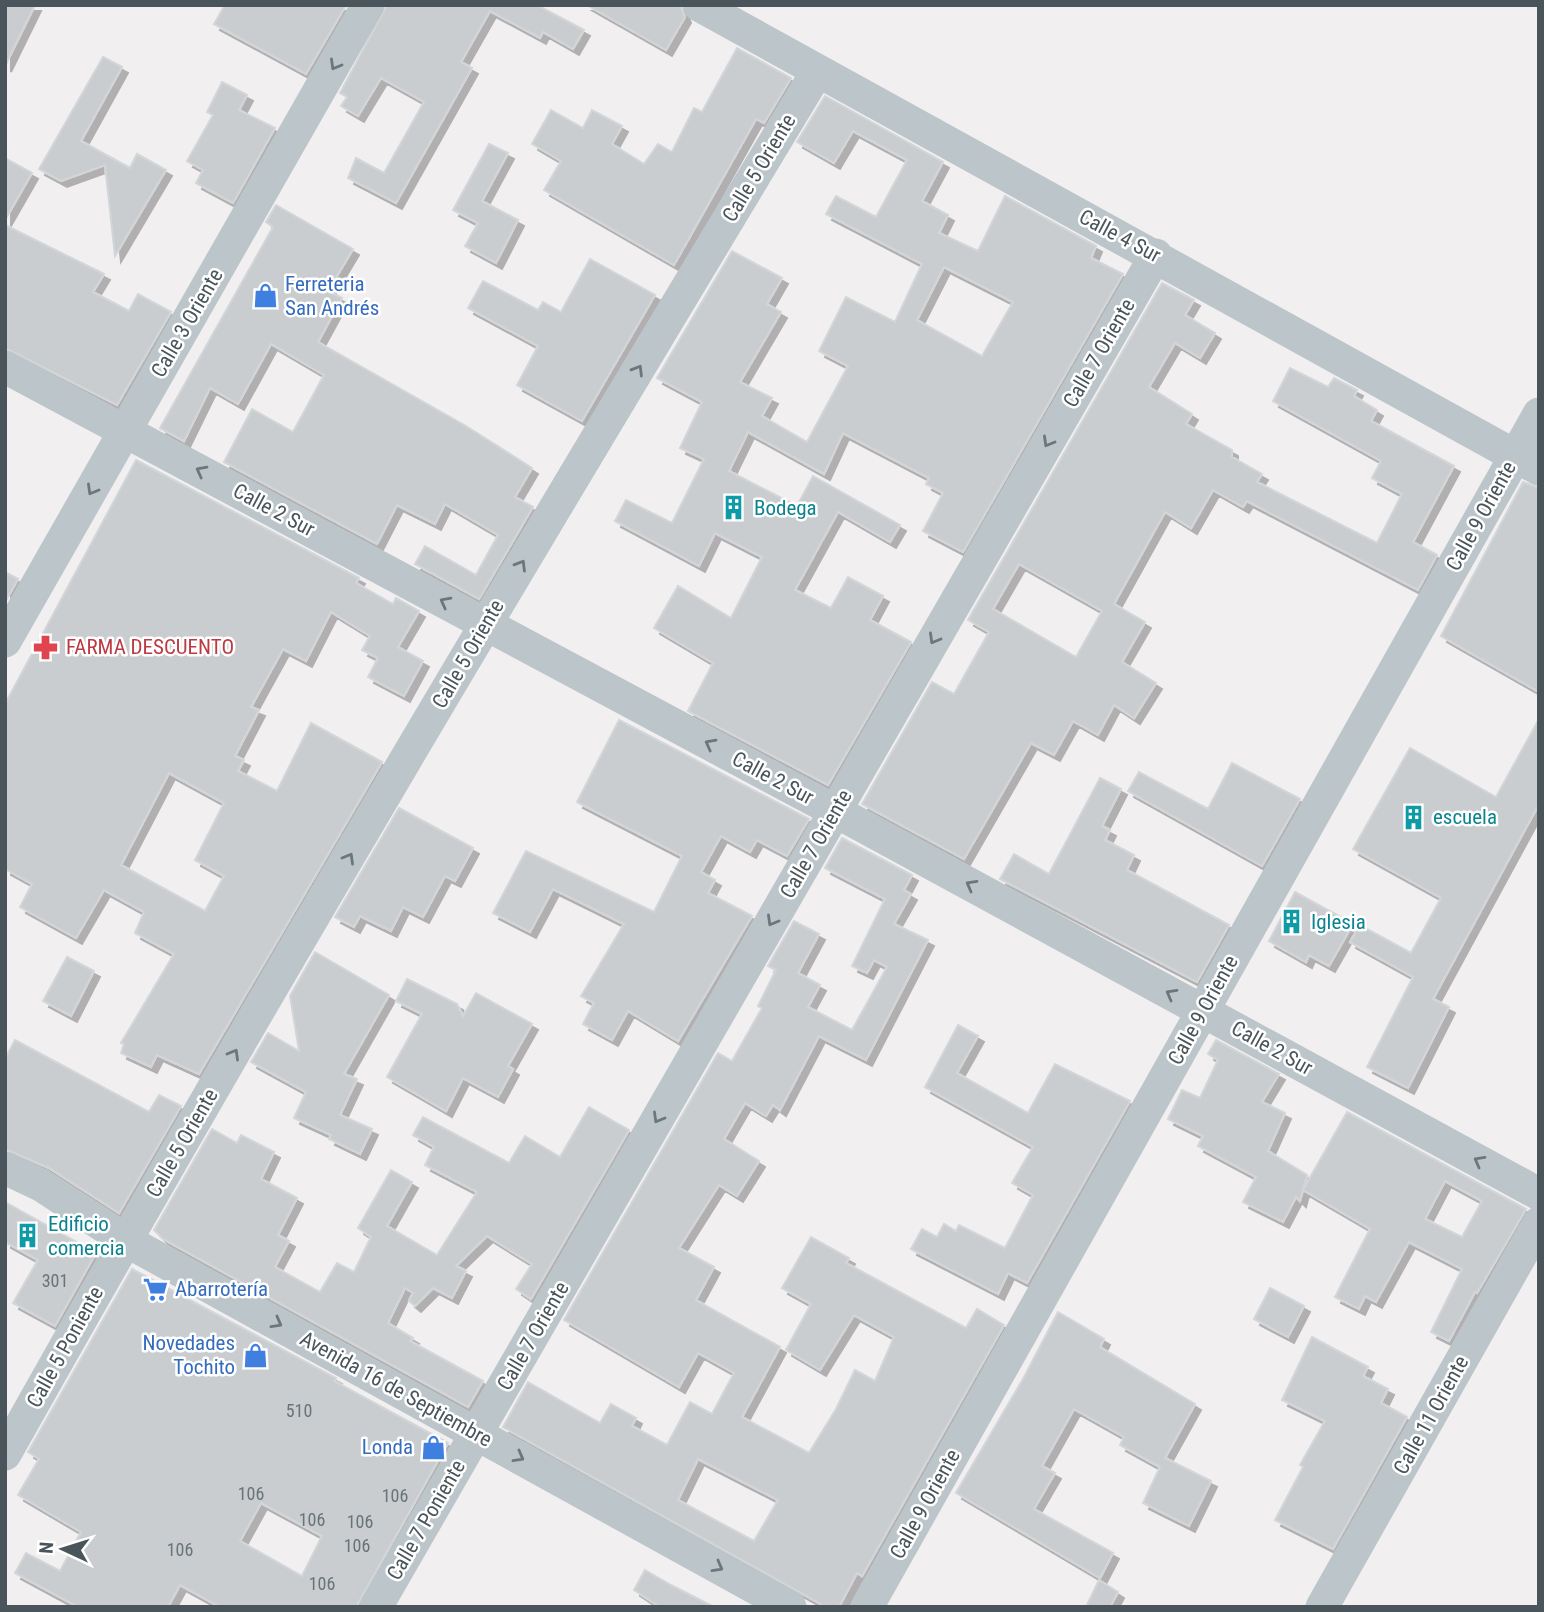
<svg xmlns="http://www.w3.org/2000/svg" width="1544" height="1612" font-family="'Roboto Condensed',sans-serif">
<style>
.building{fill:#c9cdd0;stroke:#d3d6d9;stroke-width:2;fill-rule:evenodd;filter:url(#shadow)}
.lines{fill:none;stroke-linecap:round;stroke-linejoin:round}
.minor{stroke:#bcc5ca;stroke-width:33}
.oneway{stroke:#6c777c}
.labels{text-anchor:middle;stroke-width:5;stroke-linejoin:round;paint-order:stroke}
.number-label{font-size:18px;fill:#697378}
.street-label{font-size:21px;fill:#49555a;stroke:#fff}
.shop-label{font-size:21px;fill:#366cbe;stroke:#fff;text-anchor:start}
.culture-label{font-size:21px;fill:#0d838f;stroke:#fff;text-anchor:start}
.health-label{font-size:21px;fill:#be3a42;stroke:#fff;text-anchor:start}
</style>
<defs>
<filter id="shadow"><feDropShadow dx="6" dy="6" stdDeviation="0" flood-color="#0004"/></filter>
</defs>
<rect width="100%" height="100%" fill="#f1efef"/>
<path class="building" d="M5,5H35L5,66Z
M225,5H346L306,74L214,24Z
M387,5H537L584,30L573,49L543,32L540,38L490,11L461,62L472,68L396,203L348,178L356,158L384,173L424,102L381,78L358,116L341,106L347,97L340,93Z
M587,5H680L685,17L666,50Z
M737,48L791,78L764,123L756,119L674,265L544,190L561,161L532,144L551,110L583,128L592,110L622,126L612,144L644,164L658,144L672,152L694,108L702,112Z
M103,57L122,67L81,141L130,168L137,154L166,170L115,256L105,165L61,181L39,169Z
M222,82L247,95L239,110L275,128L233,203L196,183L203,170L187,161L213,115L207,112Z
M825,96L943,162L922,201L948,215L939,233L978,251L1005,196L1096,246L1091,258L1123,274L963,552L923,531L943,493L926,484L929,478L843,433L824,474L748,432L729,471L797,506L813,476L900,525L890,542L838,512L795,590L831,608L848,577L883,596L870,620L911,642L828,785L688,711L713,663L654,628L678,586L731,618L762,557L715,533L699,566L615,521L626,500L672,523L704,459L680,448L702,402L657,378L732,251L782,278L767,304L781,312L740,382L772,398L762,416L807,442L848,366L819,351L846,297L895,322L922,264L826,214L836,196L876,217L907,160L853,131L834,163L797,142ZM944,267L1013,302L982,356L917,320Z
M489,144L508,153L482,201L518,220L496,263L465,246L478,223L453,210Z
M5,158L32,173L5,220Z
M276,205L353,249L328,291L342,298L318,342L466,426L532,468L515,497L533,507L479,599L415,564L425,546L476,575L498,535L445,504L435,524L397,505L377,544L224,462L252,409L293,432L324,375L271,344L238,404L210,388L184,441L160,428L273,227L266,222Z
M5,225L104,274L93,292L129,311L138,294L171,312L117,405L5,348Z
M590,259L655,295L582,421L517,385L538,346L468,308L483,281L538,310L543,302L561,312Z
M1162,283L1194,300L1185,315L1215,333L1200,358L1175,343L1149,387L1192,414L1186,424L1232,450V457L1262,474L1257,482L1377,543L1402,494L1372,478L1381,461L1273,401L1290,368L1328,387L1334,378L1357,390L1354,396L1377,410L1371,421L1454,466L1413,542L1437,555L1418,590L1247,501L1243,507L1213,490L1191,528L1165,512L1114,604L1145,622L1122,662L1156,683L1134,718L1114,705L1098,735L1073,721L1054,755L1031,743L964,859L862,804L932,682L954,694L989,632L968,620ZM1019,564L1102,611L1076,657L993,609Z
M136,460L359,578L356,583L393,604L396,598L419,611L398,647L423,661L404,696L368,677L378,658L362,650L370,636L331,612L306,661L283,649L251,707L259,710L235,756L244,760L238,771L277,791L311,723L382,762L199,1074L157,1055L151,1067L121,1053L124,1044L121,1043L174,954L135,933L144,912L104,890L76,938L20,907L32,884L5,869V704ZM169,773L224,803L195,860L224,876L205,911L121,865Z
M1523,482L1539,488V692L1441,636Z
M5,572L18,579L5,602Z
M1539,719V804L1433,999L1449,1007L1408,1088L1367,1067L1413,977L1350,942L1360,925L1411,953L1441,898L1353,849L1410,748L1496,797Z
M619,720L809,819L787,856L757,840L750,852L721,836L701,872L715,880L708,893L752,916L678,1041L628,1011L612,1040L583,1024L594,1003L581,996L624,924L553,889L530,932L493,913L526,851L654,912L682,856L577,802Z
M1232,763L1300,799L1262,866L1128,791L1139,772L1208,809Z
M1100,778L1121,789L1102,826L1110,830L1105,840L1134,855L1127,870L1229,925L1197,982L1000,879L1014,854L1049,874Z
M399,808L473,848L455,881L445,876L423,917L403,907L391,931L360,916L354,927L335,917Z
M842,838L912,875L904,890L911,894L894,924L928,940L866,1060L819,1036L780,1110L773,1105L766,1116L745,1103L724,1139L759,1161L737,1196L719,1185L679,1248L714,1267L696,1300L780,1347L742,1417L809,1453L836,1409L855,1370L875,1381L894,1337L854,1315L820,1370L786,1350L811,1304L782,1288L811,1237L849,1258L846,1263L966,1328L977,1309L1004,1325L862,1576L857,1573L839,1607H826L503,1427L528,1382L600,1423L611,1404L636,1418L632,1426L667,1445L690,1402L712,1414L734,1373L698,1353L679,1387L564,1320L718,1053L732,1061L762,1008L758,1006L776,970L768,966L794,921L819,934L798,973L820,985L808,1007L852,1030L887,967L874,960L867,973L852,966L885,899L825,868ZM698,1459L778,1500L754,1541L678,1500Z
M1295,892L1353,924L1329,966L1309,955L1306,962L1269,941Z
M315,952L389,995L344,1074L357,1079L340,1115L372,1129L360,1154L329,1139L331,1135L294,1118L306,1092L251,1062L268,1033L299,1051L290,996Z
M67,957L94,971L71,1016L43,1001Z
M407,979L457,1004L463,1016L476,993L532,1024L508,1066L513,1069L498,1097L463,1078L446,1111L387,1077L422,1014L396,1001Z
M958,1025L978,1036L957,1073L1028,1113L1055,1064L1130,1101L1027,1283L1008,1273L998,1294L911,1249L922,1229L937,1237L944,1224L956,1231L959,1225L1005,1248L1033,1195L1012,1183L1033,1147L925,1087Z
M15,1040L149,1112L159,1095L181,1106L119,1213L49,1168L5,1149V1059Z
M1216,1040L1279,1074L1262,1102L1285,1113L1268,1151L1307,1175L1300,1201L1296,1197L1283,1222L1243,1202L1256,1177L1198,1146L1203,1136L1168,1119L1182,1090L1200,1098L1218,1060L1208,1054Z
M589,1107L629,1130L531,1299L516,1289L532,1264L487,1236L456,1266L466,1271L452,1298L433,1288L415,1306L409,1301L413,1293L405,1288L388,1323L413,1338L410,1341L483,1381L468,1407L163,1239L154,1230L212,1129L237,1143L241,1135L274,1152L261,1179L297,1198L278,1235L289,1241L275,1267L320,1292L337,1263L354,1272L371,1237L358,1228L391,1170L412,1182L387,1226L437,1255L477,1192L425,1165L434,1147L413,1135L423,1117L509,1163L525,1136L560,1157Z
M1347,1112L1526,1209L1477,1293L1475,1292L1449,1341L1431,1332L1462,1269L1409,1242L1376,1302L1365,1296L1359,1309L1335,1297L1370,1229L1303,1190ZM1445,1181L1482,1201L1462,1237L1425,1219Z
M5,1202L96,1253L55,1326L13,1303L38,1260L5,1242Z
M132,1269L336,1378L334,1381L448,1443L356,1607H220L180,1585L168,1607H78L15,1573L26,1553L60,1571L81,1532L18,1495L39,1459L28,1452ZM261,1503L322,1536L302,1576L240,1541Z
M1270,1288L1304,1306L1288,1337L1254,1319Z
M1058,1312L1104,1339L1100,1347L1195,1404L1165,1458L1211,1481L1189,1526L1143,1503L1160,1467L1120,1445L1124,1437L1074,1409L1042,1466L1055,1473L1034,1509L1113,1553L1100,1578L956,1493L1023,1379Z
M1312,1337L1368,1367L1363,1376L1388,1389L1381,1403L1407,1417L1333,1549L1275,1520L1303,1467L1300,1465L1325,1421L1282,1400Z
M645,1570L671,1585L714,1607H660L634,1590Z
M1099,1580L1118,1592L1110,1607H1086Z"/>
<g class="lines">
<path class="minor" d="M699,5L1539,469
M5,367L835,811L1539,1194
M5,641L368,5
M5,1168L41,1185L125,1240L790,1607
M5,1454C266,988 541,530 817,72
M376,1607L1156,255
M867,1607L1539,414
M1322,1607L1539,1223"/>
</g>
<defs><path id="oneway-chevron" d="M-2-3.5L2.5 0L-2 3.5" fill="none" stroke-width="1.6" stroke-linecap="round" stroke-linejoin="round" transform="scale(1.75)"/></defs>
<g class="oneway">
<use href="#oneway-chevron" transform="translate(335 65) rotate(120)"/>
<use href="#oneway-chevron" transform="translate(638 370) rotate(-59)"/>
<use href="#oneway-chevron" transform="translate(1048 442) rotate(120)"/>
<use href="#oneway-chevron" transform="translate(201 471) rotate(-152)"/>
<use href="#oneway-chevron" transform="translate(92 490) rotate(120)"/>
<use href="#oneway-chevron" transform="translate(521 565) rotate(-59)"/>
<use href="#oneway-chevron" transform="translate(445 602) rotate(-152)"/>
<use href="#oneway-chevron" transform="translate(934 639) rotate(120)"/>
<use href="#oneway-chevron" transform="translate(710 744) rotate(-152)"/>
<use href="#oneway-chevron" transform="translate(349 858) rotate(-60)"/>
<use href="#oneway-chevron" transform="translate(971 885) rotate(-151)"/>
<use href="#oneway-chevron" transform="translate(772 921) rotate(120)"/>
<use href="#oneway-chevron" transform="translate(1171 994) rotate(-151)"/>
<use href="#oneway-chevron" transform="translate(234 1054) rotate(-60)"/>
<use href="#oneway-chevron" transform="translate(658 1118) rotate(120)"/>
<use href="#oneway-chevron" transform="translate(1479 1161) rotate(-151)"/>
<use href="#oneway-chevron" transform="translate(277 1323) rotate(29)"/>
<use href="#oneway-chevron" transform="translate(519 1457) rotate(29)"/>
<use href="#oneway-chevron" transform="translate(718 1567) rotate(29)"/>
</g>
<defs>
<symbol id="shop-bare" viewBox="-9 -9 18 18"><path d="M-5-2.5h2.3a2.7 3.5 0 0 1 5.4 0H5L5.5 6h-11ZM-1.5-2.5h3a1.5 2.3 0 0 0-3 0Z" fill="#3f7fe0" stroke="#fff" stroke-width="2.5" paint-order="stroke"/></symbol>
<symbol id="building-bare" viewBox="-9 -9 18 18"><path d="M-4-6H4V6H1V3H-1V6H-4ZM-2.5-4.3h1.7v1.8h-1.7ZM.8-4.3h1.7v1.8H.8ZM-2.5-1h1.7V.8h-1.7ZM.8-1h1.7V.8H.8Z" fill="#0f9aa8" stroke="#fff" stroke-width="2.5" paint-order="stroke"/></symbol>
<symbol id="pharmacy-bare" viewBox="-9 -9 18 18"><path d="M-2-6h4v4h4v4h-4v4h-4v-4h-4v-4h4Z" fill="#e0444e" stroke="#fff" stroke-width="2.5" paint-order="stroke"/></symbol>
<symbol id="supermarket-bare" viewBox="-9 -9 18 18"><path d="M-6-5.5h2.5l.6 2H6L4.5 2H-2.5L-4.4-4H-6ZM-1.5 3.2a1.3 1.3 0 1 0 .1 0ZM3 3.2a1.3 1.3 0 1 0 .1 0Z" fill="#3f7fe0" stroke="#fff" stroke-width="2.5" paint-order="stroke"/></symbol>
</defs>
<g fill-rule="evenodd">
<use href="#shop-bare" x="248" y="278" width="35" height="35"/>
<use href="#building-bare" x="716" y="490" width="35" height="35"/>
<use href="#pharmacy-bare" x="28" y="630" width="35" height="35"/>
<use href="#building-bare" x="1396" y="800" width="35" height="35"/>
<use href="#building-bare" x="1274" y="904" width="35" height="35"/>
<use href="#building-bare" x="10" y="1218" width="35" height="35"/>
<use href="#supermarket-bare" x="138" y="1272" width="35" height="35"/>
<use href="#shop-bare" x="238" y="1338" width="35" height="35"/>
<use href="#shop-bare" x="416" y="1430" width="35" height="35"/>
</g>
<g class="labels">
<g class="number-label">
<text x="55" y="1287">301</text>
<text x="299" y="1417">510</text>
<text x="251" y="1500">106</text>
<text x="395" y="1502">106</text>
<text x="312" y="1526">106</text>
<text x="360" y="1528">106</text>
<text x="357" y="1552">106</text>
<text x="180" y="1556">106</text>
<text x="322" y="1590">106</text>
</g>
<g class="street-label">
<text transform="translate(759 168) rotate(-59)" y="7">Calle 5 Oriente</text>
<text transform="translate(1120 236) rotate(28)" y="7">Calle 4 Sur</text>
<text transform="translate(187 323) rotate(-60)" y="7">Calle 3 Oriente</text>
<text transform="translate(1099 353) rotate(-60)" y="7">Calle 7 Oriente</text>
<text transform="translate(274 510) rotate(28)" y="7">Calle 2 Sur</text>
<text transform="translate(1481 516) rotate(-61)" y="7">Calle 9 Oriente</text>
<text transform="translate(468 654) rotate(-60)" y="7">Calle 5 Oriente</text>
<text transform="translate(773 778) rotate(28)" y="7">Calle 2 Sur</text>
<text transform="translate(816 844) rotate(-60)" y="7">Calle 7 Oriente</text>
<text transform="translate(1203 1010) rotate(-61)" y="7">Calle 9 Oriente</text>
<text transform="translate(1272 1048) rotate(29)" y="7">Calle 2 Sur</text>
<text transform="translate(182 1143) rotate(-60)" y="7">Calle 5 Oriente</text>
<text transform="translate(533 1336) rotate(-60)" y="7">Calle 7 Oriente</text>
<text transform="translate(65 1347) rotate(-61)" y="7">Calle 5 Poniente</text>
<text transform="translate(396 1389) rotate(29)" y="7">Avenida 16 de Septiembre</text>
<text transform="translate(1431 1415) rotate(-61)" y="7">Calle 11 Oriente</text>
<text transform="translate(925 1504) rotate(-61)" y="7">Calle 9 Oriente</text>
<text transform="translate(426 1520) rotate(-60)" y="7">Calle 7 Poniente</text>
</g>
<g class="shop-label">
<text x="285" y="291">Ferreteria<tspan x="285" dy="24">San Andrés</tspan></text>
<text x="175" y="1296">Abarrotería</text>
<text x="235" y="1350" text-anchor="end">Novedades<tspan x="235" dy="24">Tochito</tspan></text>
<text x="413" y="1454" text-anchor="end">Londa</text>
</g>
<g class="culture-label">
<text x="754" y="515">Bodega</text>
<text x="1433" y="824">escuela</text>
<text x="1311" y="929">Iglesia</text>
<text x="48" y="1231">Edificio<tspan x="48" dy="24">comercia</tspan></text>
</g>
<g class="health-label">
<text x="66" y="654">FARMA DESCUENTO</text>
</g>
</g>
<rect width="1544" height="1612" fill="none" stroke="#49555a" stroke-width="14"/>
<g transform="translate(63 1549) rotate(274)" stroke="#ffffff" stroke-width="5" paint-order="stroke">
<path d="M0-5L12 26L0 18L-12 26Z" fill="#49555a"/>
<text y="-10" font-size="19" font-weight="bold" text-anchor="middle" fill="#49555a">N</text>
</g>
</svg>
